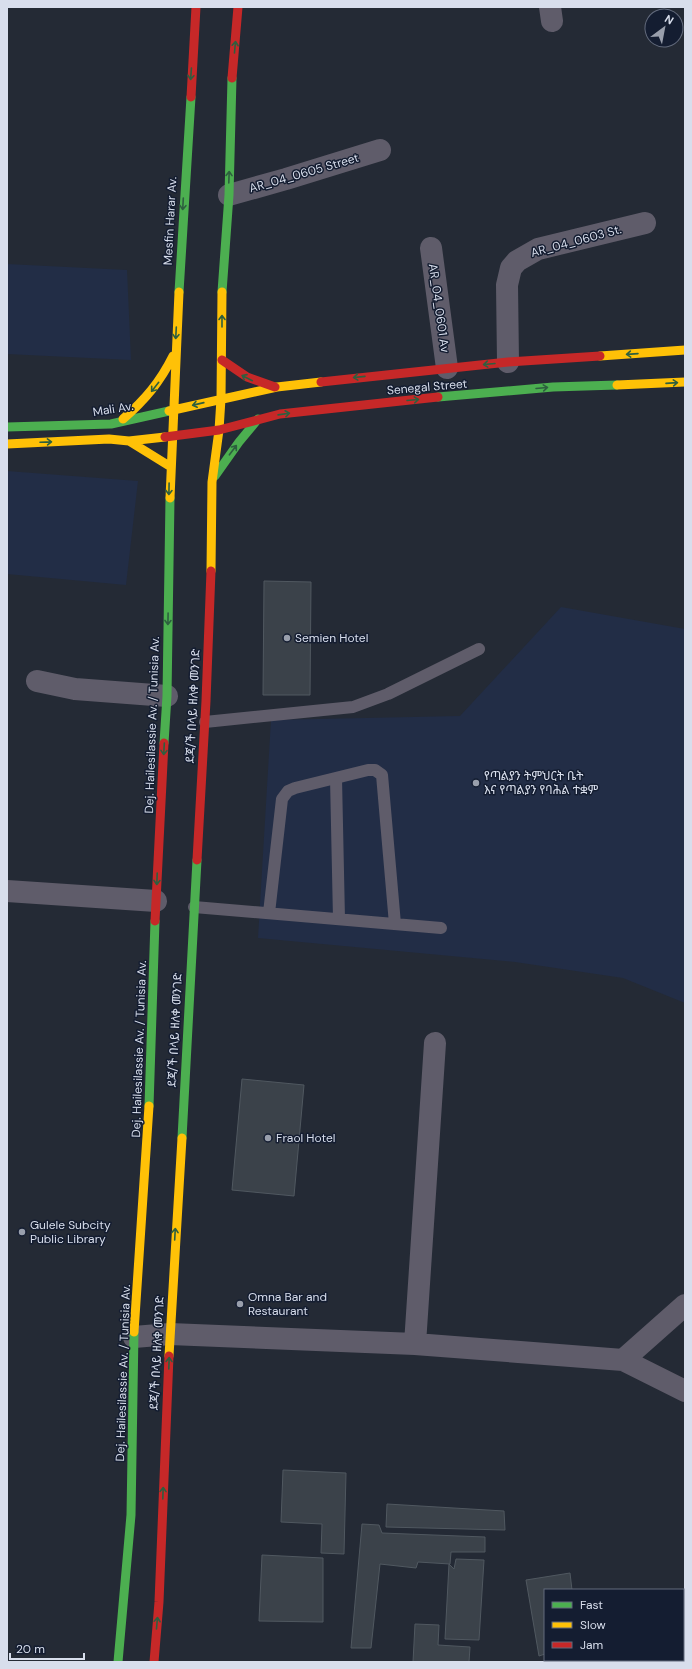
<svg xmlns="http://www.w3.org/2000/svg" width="692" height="1669" font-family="'DM Sans','Noto Sans Ethiopic',sans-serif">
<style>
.built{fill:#222d46}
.building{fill:#3b424a;stroke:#505860}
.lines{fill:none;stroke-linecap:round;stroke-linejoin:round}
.lane{stroke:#5f5c6a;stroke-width:12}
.street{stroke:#5f5c6a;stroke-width:22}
.fast{stroke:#4caf50;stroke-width:9}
.slow{stroke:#ffc107;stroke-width:9}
.jam{stroke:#c62828;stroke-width:9}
.oneway{stroke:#2d5f3f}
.poi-dot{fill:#999fac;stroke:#141d31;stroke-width:1.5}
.labels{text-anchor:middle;stroke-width:3;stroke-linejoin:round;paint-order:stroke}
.street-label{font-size:12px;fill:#d8deec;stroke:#141d31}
.poi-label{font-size:12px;fill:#d8deec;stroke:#141d31;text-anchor:start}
</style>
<rect width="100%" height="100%" fill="#242a35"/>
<path class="built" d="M7,264L127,270L131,360L7,354Z
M7,471L138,481L126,585L7,574Z
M561,607L685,629V1003L623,978L515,962L258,938L271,720L460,716Z"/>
<path class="building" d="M264,581L311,582L310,695H263Z
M242,1079L304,1085L294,1196L232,1190Z
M283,1470L346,1473L344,1554L321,1553L322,1524L281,1522Z
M387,1504L504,1511L505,1530L386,1527Z
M362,1524L379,1525L382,1533L485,1537V1552H451L450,1564L418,1562L416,1568L380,1564L371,1648H351Z
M262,1555L323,1558V1622L259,1621Z
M456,1559L484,1560L479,1640L445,1639L449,1564L454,1569Z
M570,1573L572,1590H545V1654L539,1656L526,1580Z
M415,1624L439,1625L438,1645L470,1647L469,1662H413Z
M589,1660H617L620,1662H591Z"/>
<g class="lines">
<path class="lane" d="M205,722L353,707L388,694L479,649
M336,778L339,919
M194,907L441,928
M269,913L282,799L288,791L295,788L368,770H375L382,775L395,924"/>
<path class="street" d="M550,7L552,21
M229,195L286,179L380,150
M431,248L447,368
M508,362L507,285L511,268L517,261L538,249L645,223
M37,681L75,689L167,696
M7,891L156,901
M134,1337L170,1334L415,1344L623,1360L685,1391
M415,1344L435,1043
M623,1360L685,1305"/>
<path class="fast" d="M179,292L191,97
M222,292L229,195L232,78
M438,397L553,387L617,385
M7,427L111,424L169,411
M215,476L239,442L258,419
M164,743L167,696L170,498
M149,1106L155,921
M182,1138L197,860
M118,1662L131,1515L134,1332"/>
<path class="slow" d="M600,356L685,350
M617,385L685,382
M169,411L277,387L321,382
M123,419C145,400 160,382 173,356
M129,441L171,467
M7,444L109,439L129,441L165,437
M170,498L179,292
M211,571L212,482L219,430L221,399L222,292
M134,1332L149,1106
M169,1356L182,1138"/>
<path class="jam" d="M232,78L238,7
M191,97L196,7
M222,360L247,377L275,387
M321,382L508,362L600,356
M165,437L219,430L280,414L438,397
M197,860L206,701L211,571
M155,921L164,743
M154,1662L159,1602L169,1356"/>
</g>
<defs><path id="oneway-shaft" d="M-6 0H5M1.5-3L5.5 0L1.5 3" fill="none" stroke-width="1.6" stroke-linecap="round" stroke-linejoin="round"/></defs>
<g class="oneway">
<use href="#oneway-shaft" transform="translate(235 47) rotate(-85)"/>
<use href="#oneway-shaft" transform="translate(191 74) rotate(94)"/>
<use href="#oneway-shaft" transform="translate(229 177) rotate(-88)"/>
<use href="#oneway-shaft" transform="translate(183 204) rotate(93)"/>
<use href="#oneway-shaft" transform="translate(222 321) rotate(-90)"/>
<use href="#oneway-shaft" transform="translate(176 333) rotate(93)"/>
<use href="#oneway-shaft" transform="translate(632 354) rotate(176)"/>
<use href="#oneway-shaft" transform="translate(489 364) rotate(175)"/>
<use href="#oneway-shaft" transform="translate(359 377) rotate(174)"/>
<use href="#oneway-shaft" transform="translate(247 378) rotate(-153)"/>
<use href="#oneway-shaft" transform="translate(672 383) rotate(-4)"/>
<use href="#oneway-shaft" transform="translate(155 387) rotate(128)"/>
<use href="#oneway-shaft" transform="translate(542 388) rotate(-5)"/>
<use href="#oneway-shaft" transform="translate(413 400) rotate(-5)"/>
<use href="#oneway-shaft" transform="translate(198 404) rotate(167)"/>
<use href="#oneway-shaft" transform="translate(284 414) rotate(-8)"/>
<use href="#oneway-shaft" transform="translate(46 442) rotate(-2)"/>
<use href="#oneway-shaft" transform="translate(233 450) rotate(-53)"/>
<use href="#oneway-shaft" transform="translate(169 489) rotate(91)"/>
<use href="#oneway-shaft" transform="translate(168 619) rotate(91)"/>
<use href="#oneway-shaft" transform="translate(164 749) rotate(93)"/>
<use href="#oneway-shaft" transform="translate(157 879) rotate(92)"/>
<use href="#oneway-shaft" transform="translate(175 1234) rotate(-87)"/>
<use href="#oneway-shaft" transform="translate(169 1363) rotate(-88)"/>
<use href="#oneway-shaft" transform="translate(163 1493) rotate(-88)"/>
<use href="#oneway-shaft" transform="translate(157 1623) rotate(-85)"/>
</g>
<g class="poi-dot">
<circle cx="287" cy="638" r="4"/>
<circle cx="476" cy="783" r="4"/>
<circle cx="268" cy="1138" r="4"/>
<circle cx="22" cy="1232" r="4"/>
<circle cx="240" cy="1304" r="4"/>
</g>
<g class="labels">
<g class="street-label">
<text transform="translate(304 173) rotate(-16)" y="4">AR_04_0605 Street</text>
<text transform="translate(170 221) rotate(-87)" y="4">Mesfin Harar Av.</text>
<text transform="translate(576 241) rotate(-15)" y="4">AR_04_0603 St.</text>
<text transform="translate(439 308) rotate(82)" y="4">AR_04_0601 Av</text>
<text transform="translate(427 387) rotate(-5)" y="4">Senegal Street</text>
<text transform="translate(113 409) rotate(-9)" y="4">Mali Av.</text>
<text transform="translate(193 706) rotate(-87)" y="4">ደጃ/ች በላይ ዘለቀ መንገድ</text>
<text transform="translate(152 725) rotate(-88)" y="4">Dej. Hailesilassie Av. / Tunisia Av.</text>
<text transform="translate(175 1030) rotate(-87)" y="4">ደጃ/ች በላይ ዘለቀ መንገድ</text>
<text transform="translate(139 1049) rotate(-88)" y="4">Dej. Hailesilassie Av. / Tunisia Av.</text>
<text transform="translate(157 1353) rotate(-87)" y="4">ደጃ/ች በላይ ዘለቀ መንገድ</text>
<text transform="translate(123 1373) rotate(-88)" y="4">Dej. Hailesilassie Av. / Tunisia Av.</text>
</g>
<g class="poi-label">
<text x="295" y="642">Semien Hotel</text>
<text x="484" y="780">የጣልያን ትምህርት ቤት<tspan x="484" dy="14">እና የጣልያን የባሕል ተቋም</tspan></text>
<text x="276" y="1142">Fraol Hotel</text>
<text x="30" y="1229">Gulele Subcity<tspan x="30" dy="14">Public Library</tspan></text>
<text x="248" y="1301">Omna Bar and<tspan x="248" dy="14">Restaurant</tspan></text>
</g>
</g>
<rect width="692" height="1669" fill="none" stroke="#d8deec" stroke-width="16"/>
<rect x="544" y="1589" width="140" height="72" fill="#141d31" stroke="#626a7c"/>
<rect x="552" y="1602" width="20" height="6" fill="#4caf50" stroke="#626a7c"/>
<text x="580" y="1609" font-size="12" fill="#d8deec">Fast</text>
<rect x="552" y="1622" width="20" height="6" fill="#ffc107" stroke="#626a7c"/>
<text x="580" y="1629" font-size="12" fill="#d8deec">Slow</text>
<rect x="552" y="1642" width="20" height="6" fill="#c62828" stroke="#626a7c"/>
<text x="580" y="1649" font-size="12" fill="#d8deec">Jam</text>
<g transform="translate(664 28) rotate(32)"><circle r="19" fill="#141d31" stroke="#626a7c"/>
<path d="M0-3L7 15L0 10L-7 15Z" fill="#999fac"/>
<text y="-6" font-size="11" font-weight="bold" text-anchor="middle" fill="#d8deec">N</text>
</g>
<path d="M10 1653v6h74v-6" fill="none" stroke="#d8deec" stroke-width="2"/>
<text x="16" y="1653" font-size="12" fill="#d8deec" stroke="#141d31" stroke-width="3" paint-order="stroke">20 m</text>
</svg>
